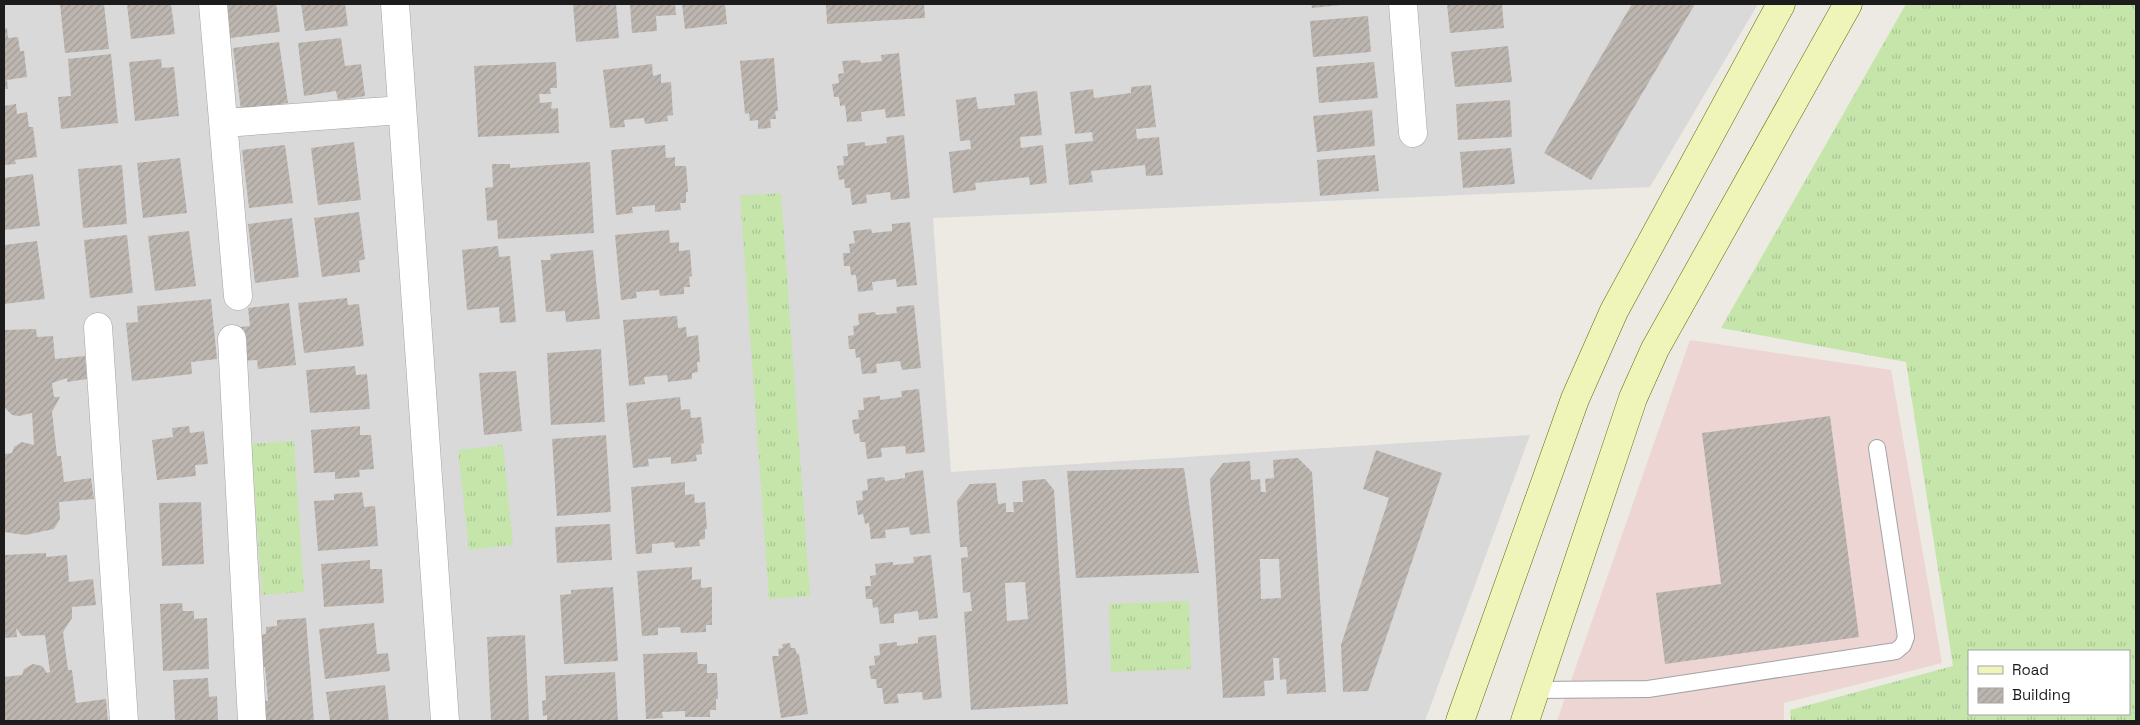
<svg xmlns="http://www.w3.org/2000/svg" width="2140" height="725" font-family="'Space Grotesk',sans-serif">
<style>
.residential{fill:#dad9d9}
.commercial{fill:#edd5d3}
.grass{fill:url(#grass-tufts);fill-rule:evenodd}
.building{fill:url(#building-hatch);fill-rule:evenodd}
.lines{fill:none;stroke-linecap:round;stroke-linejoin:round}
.service-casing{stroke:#a3a3a3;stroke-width:18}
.minor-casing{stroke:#a3a3a3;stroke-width:29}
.secondary-casing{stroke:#5d6b0b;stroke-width:29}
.service{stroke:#fff;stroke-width:16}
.minor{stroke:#fff;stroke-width:28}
.secondary{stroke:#eff5b9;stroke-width:28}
</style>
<defs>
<pattern id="grass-tufts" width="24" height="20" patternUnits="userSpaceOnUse" patternTransform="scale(1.25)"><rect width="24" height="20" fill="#c5e5ab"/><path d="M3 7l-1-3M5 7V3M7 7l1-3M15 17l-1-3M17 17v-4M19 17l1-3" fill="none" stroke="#a9c493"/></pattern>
<pattern id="building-hatch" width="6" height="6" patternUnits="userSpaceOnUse" patternTransform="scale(1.25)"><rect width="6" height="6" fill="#bdb6b0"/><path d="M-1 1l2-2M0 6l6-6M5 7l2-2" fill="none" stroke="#a29c97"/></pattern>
</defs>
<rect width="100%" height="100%" fill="#edeae3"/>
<path class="residential" d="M4,4H1758L1650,187L933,218L951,472L1530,435L1425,721H4Z"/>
<path class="commercial" d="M1690,340L1891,370L1942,663L1784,703V721H1557Z"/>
<path class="grass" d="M1906,4H2136V721H1791L1790,710L1953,666L1906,362L1721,328ZM1969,651H2129V714H1969Z
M781,193L810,596L769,599L740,196Z
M294,441L304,592L262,595L251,444Z
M503,445L513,545L469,550L458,450Z
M1189,601L1191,669L1111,672L1109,604Z"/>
<path class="building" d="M60,4H104L109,49L65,53Z
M127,4H171L175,34L131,39Z
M226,4H276L280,32L230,38Z
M301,4H345L348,26L305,31Z
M573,4H616L619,38L576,42Z
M630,4H675L676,15L656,16L657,31L632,33Z
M682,4H725L727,24L685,29Z
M826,4H924L925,18L827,24Z
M1311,4H1340V5L1312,8Z
M1447,4H1502L1504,28L1450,33Z
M1632,4H1695L1591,180L1544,153Z
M1368,16L1371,52L1313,57L1310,21Z
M7,28L8,38L18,37L20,51H24L27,77L7,80L8,89H4V29Z
M341,38L345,66L361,64L365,96L338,100L336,91L304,96L298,43Z
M279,42L288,103L241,110L233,48Z
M1508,46L1512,82L1455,87L1451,52Z
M899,53L905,116L886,118L885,109L861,112L862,121L847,122L845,105L840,106L839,97H834L832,84L839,83L838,74L844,73L842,61L860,60L861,63L882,61L881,55Z
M111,54L118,123L61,129L58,97L71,96L68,59Z
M774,58L778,111H775L776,119H770L771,128L758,129V120L750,121L749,113L745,114L740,61Z
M161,59L162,68L174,67L179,116L135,121L129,62Z
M556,62L557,88H550L551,94H539L540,103L552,102L551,109L558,108L559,133L478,137L474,66Z
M1374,62L1378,98L1319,103L1316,67Z
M652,64L653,76L661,74V83L671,82L673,115L667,116L668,121L645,124L644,118L624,120L625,127L610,128L603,70Z
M1151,85L1156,127L1136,129L1137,139L1159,137L1163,175L1146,176L1145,165L1091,171L1093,182L1069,185L1065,144L1093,141L1092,132L1075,134L1070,92L1093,89L1094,98L1131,93V87Z
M1037,91L1042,135L1020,137L1021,148L1043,145L1047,183L1030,185L1029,177L975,183L976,190L953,193L949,152L971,149L970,140L960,141L956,100L976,97L978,109L1015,105L1014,94Z
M1510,100L1512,137L1458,140L1456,104Z
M16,104L17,114L27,112L29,127H33L37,157L15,160L16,164L4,165V106Z
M1372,110L1375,146L1317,152L1313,116Z
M904,135L910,198L891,200L890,192L866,195L867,203L852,205L850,188H845L844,179L839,180L837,166L844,165L843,156H848L847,144L865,142V146L887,143L886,137Z
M354,142L361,200L318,205L311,148Z
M285,145L293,203L249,208L242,150Z
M665,145L666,158L675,157V166H686L688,192H686V203H680L681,210L655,212V205L632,207L633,213L616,215L611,150Z
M1511,148L1515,184L1463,188L1460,152Z
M1375,155L1379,191L1320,196L1317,160Z
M180,158L187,213L143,218L137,163Z
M590,162L594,233L498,239L497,220L487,221L485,188L493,187L492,164H510V168Z
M122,165L127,224L83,228L78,169Z
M33,174L40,226L4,230V178Z
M359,212L365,259L359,261L360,272L322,277L314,218Z
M292,218L299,277L255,283L248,224Z
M910,222L917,285L897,287L896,279L872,282L873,290L858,292L856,275H851L850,266H844L843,253H850L849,244L855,243L853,231L871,229L872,233L892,231V224Z
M669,230L670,243L679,242V251L690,250L692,276L689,277L690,287H684V294L660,296L659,290L636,292L637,298L621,300L615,235Z
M189,231L196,286L155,291L148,236Z
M127,235L133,293L90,298L84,240Z
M37,241L45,299L4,304V245Z
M498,246L499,257L510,256L516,322L500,323L499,307L467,310L462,250Z
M593,250L600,319L566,322L565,311L546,312L541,260H551L550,254Z
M347,298L348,305L359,304L364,346L304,353L298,303Z
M211,299L217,359L191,362L192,374L132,381L126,323L138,322L137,306Z
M289,303L296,365L258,369L257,360L243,361L240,327L250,326L248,308Z
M914,305L921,368L902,370L900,361L876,364L877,373L862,374L860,357L856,358L855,349H849L848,336L854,335L853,326L859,325L858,314L875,312L876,315L897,313L896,307Z
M677,316L678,328L686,327L687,337L698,335L700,362H697L698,372L692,373V379L668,382L667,375L644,377L645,384L629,386L623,320Z
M36,329L37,337L53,336L55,359L85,356L87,379L67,382V378L52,383L54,397H60L52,412L57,456H61L64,482L91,478L94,499L59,502L60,519L54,529L25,535L4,532V454L12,453L14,447L22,442L34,445L32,413L19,416L12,415L4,407V330Z
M601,349L605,422L551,425L547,353Z
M355,366L356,375L367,374L370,409L310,413L306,370Z
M516,371L522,431L484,435L479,373Z
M919,389L925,452L906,454L905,446L881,448L882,457L867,459L865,442H860L859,433L854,434L852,420L859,419L858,410H864L863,398L880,396V400L902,397L901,391Z
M680,397L681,410L690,409L691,418L701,417L704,443L701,444L702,454L696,455L697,461L671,464V457L648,459L649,466L633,468L626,403Z
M1830,416L1859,637L1665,664L1656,593L1721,584L1702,433Z
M189,426L190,433L204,431L208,464L195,465L196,476L157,480L152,440L173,437L172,428Z
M360,426V435H371L374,469L359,470L360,477L335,479V472L314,473L311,430Z
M606,435L611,512L557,516L552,439Z
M1376,450L1442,473L1368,691L1343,692L1341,645L1389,498L1363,489Z
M1298,458L1312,472L1326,692L1287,694L1286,679L1280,680L1279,658H1273L1274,680L1264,681L1265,696L1223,698L1210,479L1223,463L1250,461L1251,480L1260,479L1261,492H1266L1265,479L1274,478L1273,460ZM1260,559H1279L1281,598L1261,599Z
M1184,468L1199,573L1076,578L1067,471Z
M923,470L930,533L910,535L909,527L885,530L886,538L871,539L869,523L865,524L863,514L858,515L856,501L863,500L862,491L868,490L867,479L884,477L885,481L905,478V473Z
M1045,479L1054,490L1068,704L971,710L964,612L972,611L970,592L963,593L961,558L968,557L967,547H960L957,501L970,484L996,483L998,504L1006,503V512H1014L1013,502H1023L1022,481ZM1025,582L1028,619L1007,621L1005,583Z
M685,482V495L694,494L695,503L705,502L707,529H705V539L699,540L700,546L675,548L674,542L652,544V553L636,554L631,487Z
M362,492L364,507L375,506L378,546L318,551L314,501L334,500V494Z
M201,502L204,564L162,566L159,503Z
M610,524L612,560L557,563L555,527Z
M46,553V557L67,555L69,582L93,579L96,605L72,607V618L63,632L68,670H72L76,703L106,699L108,721H4V677L22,675L24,669L33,664L42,666L47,673L50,672L45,635L22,636L16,628L17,637L4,638V555Z
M931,555L938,618L919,620L918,611L894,614V623L880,624L878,607L873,608L872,599H866L865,586H871L870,576L876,575L875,564L893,562V565L914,563L913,557Z
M370,560V569H382L384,603L324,607L321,564Z
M692,567V580L701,579V588L712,587V625H706V632L681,633L680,627L658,628V635L642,636L637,571Z
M613,587L618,661L564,664L560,595L571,594V590Z
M182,603L183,611H194V619L207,618L209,669L163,671L160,604Z
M306,618L314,721H265L264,701H268L265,667H261L259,635L266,634V627L277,626V620Z
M374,623L377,654L388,653L390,671L325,679L319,629Z
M525,635L529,721H491L487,637Z
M936,635L942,698L923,700L922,692L897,694L899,703L884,704L882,688H877L876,679H871L869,666L875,665L874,656L880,655L879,644L897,642V646L918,643V637Z
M790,643L791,648H795L797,654H799L808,714L781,718L772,656H779L778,649L783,648L782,644Z
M697,652L698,664H707V673H717L718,699H716V710H710V717H685V711L662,712L663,718L646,719L643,654Z
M615,672L618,721H547V715L543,716L542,701L546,700L545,676Z
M208,678L209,697L217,696L218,721H175L173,680Z
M385,685L389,721H330L326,692Z"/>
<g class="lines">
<defs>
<path id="service" d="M1536,690L1648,689L1896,651L1903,645L1906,637L1877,448"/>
<path id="minor" d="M213,4L238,296
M395,4L445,721
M1403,4L1413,133
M224,123L402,110
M98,327L124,721
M232,339L252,721"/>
<path id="secondary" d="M1460,721L1575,399L1614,311L1781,4
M1525,721L1633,398L1655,349L1848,4"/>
</defs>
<use href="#service" class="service-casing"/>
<use href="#minor" class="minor-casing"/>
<use href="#secondary" class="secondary-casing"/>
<use href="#service" class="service"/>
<use href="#minor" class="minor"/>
<use href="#secondary" class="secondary"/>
</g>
<rect width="2140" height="725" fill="none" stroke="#1c1c1c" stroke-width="10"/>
<rect x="1968" y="650" width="162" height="65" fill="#ffffff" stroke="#a4a4a4"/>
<rect x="1978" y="666" width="25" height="8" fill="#eff5b9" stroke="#a4a4a4"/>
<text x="2012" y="675" font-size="15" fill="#1c1c1c">Road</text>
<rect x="1978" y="688" width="25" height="15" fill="url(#building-hatch)" stroke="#a4a4a4"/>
<text x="2012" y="700" font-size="15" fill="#1c1c1c">Building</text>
</svg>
